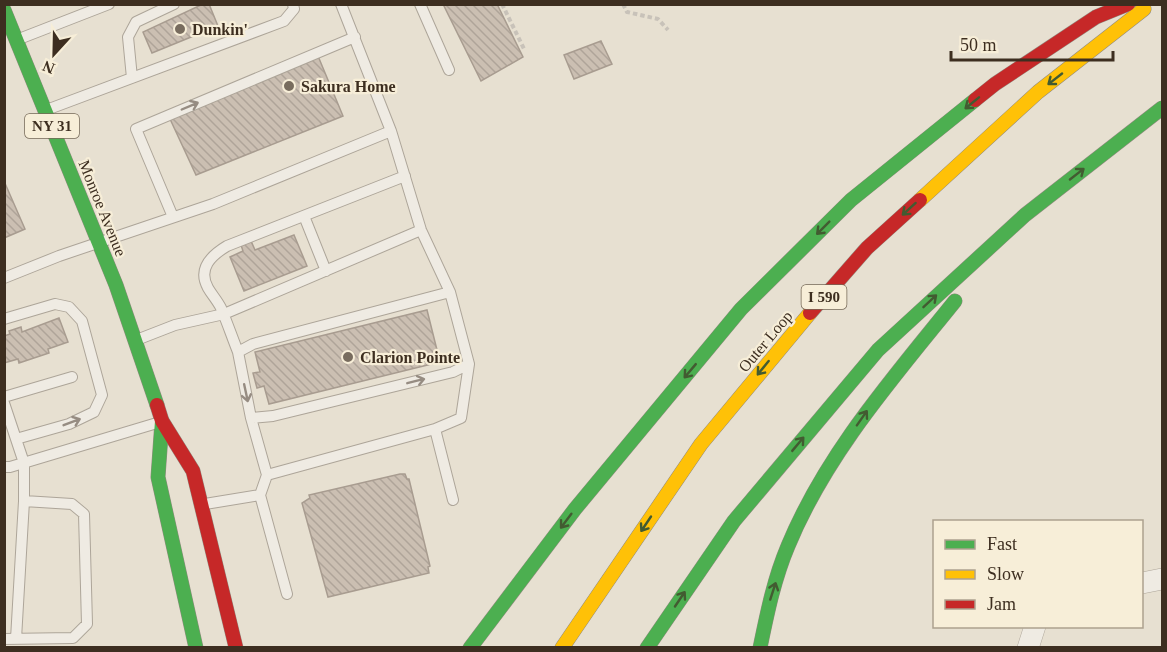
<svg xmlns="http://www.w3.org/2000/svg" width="1167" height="652" font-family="Georgia,serif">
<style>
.building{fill:url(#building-back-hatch);stroke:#a89c90;stroke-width:1.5}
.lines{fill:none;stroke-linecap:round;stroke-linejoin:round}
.lane-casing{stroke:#ada599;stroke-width:12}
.street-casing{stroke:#ada599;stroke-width:22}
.fast-casing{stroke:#928b80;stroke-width:15}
.slow-casing{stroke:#928b80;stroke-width:15}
.jam-casing{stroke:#928b80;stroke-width:15}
.path{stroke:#c8c2b9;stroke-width:4;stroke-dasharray:4.5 3;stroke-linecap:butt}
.lane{stroke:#efebe3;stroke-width:10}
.street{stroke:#efebe3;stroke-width:21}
.fast{stroke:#4caf50;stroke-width:14}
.slow{stroke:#ffc107;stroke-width:14}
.jam{stroke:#c62828;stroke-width:14}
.oneway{stroke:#425b31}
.oneway2{stroke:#968c82}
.poi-dot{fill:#786c5e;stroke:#f7eed8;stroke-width:2}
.labels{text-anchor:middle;stroke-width:4.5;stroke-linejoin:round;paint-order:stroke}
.shield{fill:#f7eed8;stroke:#756857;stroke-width:1.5}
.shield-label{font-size:15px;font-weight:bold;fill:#3d2e20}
.poi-label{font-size:16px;font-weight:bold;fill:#3d2e20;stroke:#f7eed8;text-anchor:start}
.street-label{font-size:16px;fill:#3d2e20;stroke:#f7eed8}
</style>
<defs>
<pattern id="building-back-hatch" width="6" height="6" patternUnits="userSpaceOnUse" patternTransform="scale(1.5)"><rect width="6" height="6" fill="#cbbfb2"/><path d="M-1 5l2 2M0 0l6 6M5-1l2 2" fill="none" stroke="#afa499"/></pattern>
</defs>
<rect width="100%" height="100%" fill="#e7e0d1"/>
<path class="building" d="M203,4H209L218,26L152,53L143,32Z
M443,4H497L523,57L481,81Z
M601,41L612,64L574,79L564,55Z
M318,56L343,116L196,175L170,119Z
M4,181L25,229L4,238Z
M294,235L307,266L244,291L230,257L243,251L241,245L251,241L255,250Z
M427,310L440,362L269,404L264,386L257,388L253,373L260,372L255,352Z
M59,318L68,342L48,349L49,353L19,363L18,359L4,363V336L10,334L9,331L21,327L22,332Z
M400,474H405L407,479H409L430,566L428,567L429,573L328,597L302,503L310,498L309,495Z"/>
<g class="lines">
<defs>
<path id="lane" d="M420,4L449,70
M19,39L109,4
M132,78L128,37L136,22L174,4
M49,109L284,21L294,9L293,4
M391,131L421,230L450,292L469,364L461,418L435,429
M304,216L326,271
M173,217L136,129L355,37
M4,278L59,256L213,204L391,131L341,4
M450,292L253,344L238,352L251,418L273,416L453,372L469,364
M4,319L55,304L69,307L82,321L102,395L94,412L69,424L16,439
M139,339L175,325L224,314L421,230
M238,352C232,337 227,322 221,308C217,300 212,295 208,288C197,268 212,255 227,246L405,176
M4,397L72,377
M4,403L24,463V501L16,639
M251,418L267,475
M4,467H10L157,423
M260,495L267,475L435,429L453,500
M205,504L260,495L287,594
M4,639L73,638L87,624L84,514L72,504L24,501"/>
<path id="street" d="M1142,583L1162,579
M1028,648L1035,626"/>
<path id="fast" d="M4,10L116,285L157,405
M162,421L158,477L196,648
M470,648L575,509L741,309L851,200L975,100
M647,648L734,521L878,350L1025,215L1162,108
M760,648C767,614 774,579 788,546C826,454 893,378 955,301"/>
<path id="slow" d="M920,200L1038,92L1144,9
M562,648L701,444L810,313"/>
<path id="jam" d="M975,100L995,84L1096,17L1128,4
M810,313L867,248L920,200
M157,405L162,421L193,471L236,648"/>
</defs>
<use href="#lane" class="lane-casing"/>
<use href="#street" class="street-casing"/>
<use href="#fast" class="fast-casing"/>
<use href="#slow" class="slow-casing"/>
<use href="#jam" class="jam-casing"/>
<path class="path" d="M502,4L525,51
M623,4L627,12L658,19L668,30"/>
<use href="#lane" class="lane"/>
<use href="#street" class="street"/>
<use href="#fast" class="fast"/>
<use href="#slow" class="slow"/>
<use href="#jam" class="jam"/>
</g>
<defs><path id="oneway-shaft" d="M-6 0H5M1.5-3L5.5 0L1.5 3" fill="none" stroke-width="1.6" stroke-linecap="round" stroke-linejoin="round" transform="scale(1.5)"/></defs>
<g class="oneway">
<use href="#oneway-shaft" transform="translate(1055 79) rotate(142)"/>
<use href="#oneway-shaft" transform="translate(972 103) rotate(141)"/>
<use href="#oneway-shaft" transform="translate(1077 174) rotate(-38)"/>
<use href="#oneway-shaft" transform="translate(909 209) rotate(138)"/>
<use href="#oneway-shaft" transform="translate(823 228) rotate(135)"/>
<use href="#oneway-shaft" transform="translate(930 301) rotate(-43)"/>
<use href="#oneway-shaft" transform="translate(763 368) rotate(129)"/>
<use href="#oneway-shaft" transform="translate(690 371) rotate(130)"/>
<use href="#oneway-shaft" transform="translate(862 418) rotate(-55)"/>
<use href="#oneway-shaft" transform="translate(798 444) rotate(-50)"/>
<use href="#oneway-shaft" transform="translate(566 521) rotate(127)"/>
<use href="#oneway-shaft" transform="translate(646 524) rotate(124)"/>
<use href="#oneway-shaft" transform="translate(773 591) rotate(-72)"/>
<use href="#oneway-shaft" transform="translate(680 599) rotate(-56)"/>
</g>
<g class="oneway2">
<use href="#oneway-shaft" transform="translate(190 106) rotate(-23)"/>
<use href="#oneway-shaft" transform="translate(416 381) rotate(-14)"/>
<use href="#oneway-shaft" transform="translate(246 393) rotate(78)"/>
<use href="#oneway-shaft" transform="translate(72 422) rotate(-21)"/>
</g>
<g class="poi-dot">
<circle cx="180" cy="29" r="6"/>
<circle cx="289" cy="86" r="6"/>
<circle cx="348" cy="357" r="6"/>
</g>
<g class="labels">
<g class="shield">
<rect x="25" y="114" width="54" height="24" rx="4.5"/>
<rect x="801.5" y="285" width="45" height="24" rx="4.5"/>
</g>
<g class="shield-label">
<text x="52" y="131">NY 31</text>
<text x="824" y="302">I 590</text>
</g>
<g class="poi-label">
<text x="192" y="35">Dunkin'</text>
<text x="301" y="92">Sakura Home</text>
<text x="360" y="363">Clarion Pointe</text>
</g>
<g class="street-label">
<text transform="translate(103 208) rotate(68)" y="6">Monroe Avenue</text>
<text transform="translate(765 341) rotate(-50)" y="6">Outer Loop</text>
</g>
</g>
<rect width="1167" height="652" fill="none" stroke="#3d2e20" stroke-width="12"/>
<rect x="933" y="520" width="210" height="108" fill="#f7eed8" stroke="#ada18e" stroke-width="1.5"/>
<rect x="945" y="540" width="30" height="9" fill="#4caf50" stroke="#ada18e" stroke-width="1.5"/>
<text x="987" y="550" font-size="18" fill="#3d2e20">Fast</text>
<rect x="945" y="570" width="30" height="9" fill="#ffc107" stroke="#ada18e" stroke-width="1.5"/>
<text x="987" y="580" font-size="18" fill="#3d2e20">Slow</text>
<rect x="945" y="600" width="30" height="9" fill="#c62828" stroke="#ada18e" stroke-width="1.5"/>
<text x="987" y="610" font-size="18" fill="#3d2e20">Jam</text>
<g transform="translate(54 54) rotate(202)" stroke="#f7eed8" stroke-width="4.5" paint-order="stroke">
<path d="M0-4.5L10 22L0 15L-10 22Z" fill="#3d2e20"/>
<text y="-9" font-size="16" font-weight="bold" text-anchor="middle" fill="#3d2e20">N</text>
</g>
<path d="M951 51v9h162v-9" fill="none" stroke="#3d2e20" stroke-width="3"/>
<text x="960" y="51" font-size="18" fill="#3d2e20" stroke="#f7eed8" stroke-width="4.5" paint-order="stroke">50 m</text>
</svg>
